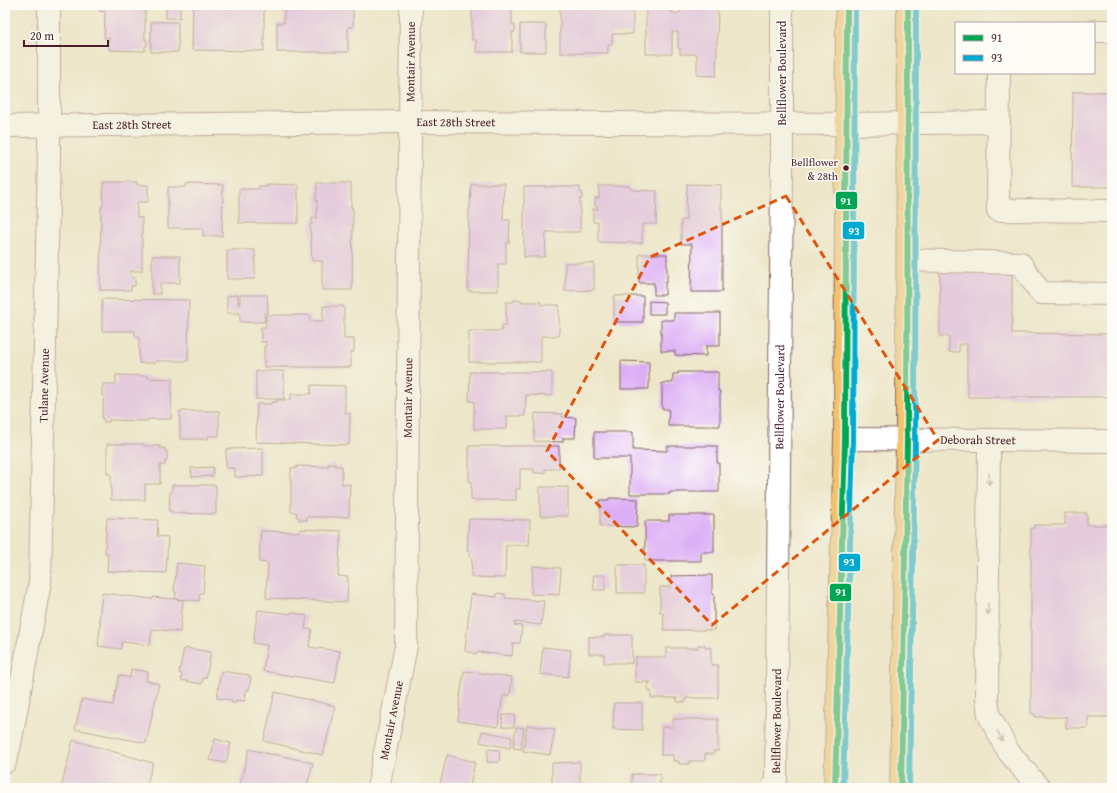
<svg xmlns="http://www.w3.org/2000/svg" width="1117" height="793" font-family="'Gentium Book Plus',serif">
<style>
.building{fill:#dcaef5}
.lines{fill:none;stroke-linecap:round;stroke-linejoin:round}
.minor-casing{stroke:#836562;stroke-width:24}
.major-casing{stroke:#836562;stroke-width:24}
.minor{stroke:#fff;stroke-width:22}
.major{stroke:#f4c26a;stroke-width:22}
.bus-1-casing{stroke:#fdfcf7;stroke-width:9}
.bus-2-casing{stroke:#fdfcf7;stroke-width:9}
.bus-1{stroke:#00a651;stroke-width:6}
.bus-2{stroke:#00a9ce;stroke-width:6}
.oneway{stroke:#ae9aa0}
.marked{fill:none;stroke:#e0560e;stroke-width:3;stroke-dasharray:8 5;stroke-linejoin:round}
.bus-dot{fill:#4a1f2b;stroke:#fdfcf7;stroke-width:1.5}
.labels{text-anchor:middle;stroke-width:3;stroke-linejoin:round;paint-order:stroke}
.bus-label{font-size:11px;fill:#4a1f2b;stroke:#fdfcf7;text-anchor:end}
.street-label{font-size:12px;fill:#4a1f2b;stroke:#fdfcf7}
.line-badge{stroke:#fdfcf7;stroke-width:1.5}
.badge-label{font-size:11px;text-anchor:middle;font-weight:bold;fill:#fff}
</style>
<rect width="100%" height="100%" fill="#fdfcf7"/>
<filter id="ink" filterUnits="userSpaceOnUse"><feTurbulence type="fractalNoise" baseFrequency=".025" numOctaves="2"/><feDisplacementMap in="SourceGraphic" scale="8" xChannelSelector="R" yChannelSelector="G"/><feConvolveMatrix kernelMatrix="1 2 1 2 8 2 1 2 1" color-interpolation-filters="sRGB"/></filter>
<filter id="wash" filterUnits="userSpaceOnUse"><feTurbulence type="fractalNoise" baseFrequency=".012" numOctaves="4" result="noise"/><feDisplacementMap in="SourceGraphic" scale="16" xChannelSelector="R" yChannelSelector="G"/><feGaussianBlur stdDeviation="0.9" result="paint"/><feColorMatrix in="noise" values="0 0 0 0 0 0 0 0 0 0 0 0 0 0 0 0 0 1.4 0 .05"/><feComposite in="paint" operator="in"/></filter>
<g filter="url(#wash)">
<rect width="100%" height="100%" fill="#ede6c9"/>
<g id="blocks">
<path class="building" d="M99,5H145V40H147V46H145V51L109,50V38H104L105,12L99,11Z
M166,5H180V18H166Z
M193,5H271V7H264V51L192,50Z
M284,5H347V9H353V27H348V52H277V23H284Z
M476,5H512V25H515V32H512V52H476V40H472V6H476Z
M560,5H633V34H612V45H608V53H560Z
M680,5H716V11H718L716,76L697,75V54H680V48H678V32H672V54H646V8L672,9V13H680Z
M151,22H178V52H151Z
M520,24H546V52H520Z
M1073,92H1112V187H1072Z
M103,182H137V185H148V202H137V217L142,218V271H131V277L135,278V286H131V290H100L101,207H103Z
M317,183H351V208H353L352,290H322V261H312L310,224H312V218H317V201H316Z
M186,184L223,185L222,236H203V228H168V187H186Z
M266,184L298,185V223H239V189H259V186H266Z
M471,184H504L503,220H510L509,243H506V264H498V291H468L469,209H470Z
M687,184L721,185V209H722V292H691L692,244H681V220H686Z
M599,186H630V189H633V190L657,191L656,224H642V243L598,242V222H593V209H598V206H595V198H599Z
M524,187H580V192H582V199H580V232H546L545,257H524Z
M227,250H255V279H227Z
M639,254H667V282H665V295H654V283H639Z
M152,256H180V283H160V294H152Z
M565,263H594V290L565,291Z
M940,270L1012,271V333L1112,334V397H968V389L967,388V344H959V352H949V336H940Z
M238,295V304H240V295H267L268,313H264L265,322H240V313H227V296Z
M614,296H643V322H614Z
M102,299L189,300L188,361H155V363H139V337H135V331H102Z
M514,300H522V302H541V305H559V336H541V362H469V331H502V325H506V302H513Z
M649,301L665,302V314H649Z
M323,306H344V339H354V352H351V367H264V346H266V342H261V327H266V315H310V321H323Z
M674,313H720V346H706V356L675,355V351H661V320H674Z
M621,361L649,362V389H621Z
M256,371H284V399H256Z
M470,372H552V396L526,395L525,416H507V429H474V401H469Z
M678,372H718V391H720V426H668L669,409H662V383H673V374H678Z
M116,375L148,376V378L172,379L171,419H148V421L109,420V422H104V420L102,419L104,395H102V387H103V384H116Z
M311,385L345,386V413H350L349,445L256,442L257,404H271V402H277V400H291V394H311Z
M180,411H219V436H208V439H180Z
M535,413L563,414L562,417L576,418L575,438H563V442L534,441Z
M594,432H633V450L667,451V446H717V463H719V492H670V494H630V458H594Z
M107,444H144V446H160V448H165V451H167V461H165V465H160V484H145V500H111V474H107Z
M469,446H559V469H545V473H534V469H520V489H516V500H471V481H469Z
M263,448V476L235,477V468H226V449Z
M328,464H335V466H342V484H350L349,517H307V520H299V517H296L297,512H291V468H297V466L328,467Z
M213,467V476L192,477L191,468Z
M172,485H216V514L172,513V511H169L170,492H172Z
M540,487H568V516H540Z
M609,498L638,499L637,527L600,526V500H609Z
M1065,513H1087V525H1112V717H1088V728H1066V717H1035V714H1031V528H1034V525H1065Z
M669,515H714V552H701V561H645V521H669Z
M107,518L158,520L157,536L168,537L166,573L107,571L108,553H105Z
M469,519L530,520L529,545H506L505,578L471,577L472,558L469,557V550H467Z
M300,529L341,531L338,576L348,577L347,602L266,598L268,563L259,562L261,531L300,532Z
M177,563L205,566L203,593H200L199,601L175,599L176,592L174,591Z
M617,565H644V593H617Z
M533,566L561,568L559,595L531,594Z
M593,575H605V590H594Z
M712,575V594H714V630H664L663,612H660V587H671V576Z
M102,593L153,599V597L183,600L180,632L152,629L150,645L122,642L121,649L98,646L101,621H99Z
M497,593L505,594V598L544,601L541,625L515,622L514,625L522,626L520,643H513L512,656L478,652L477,654L465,651L471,594L497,597Z
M258,610L291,614V612L307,616L305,629H312L309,647L340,651L335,683L263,671L267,645L253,643Z
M604,635H632V663H604V654H589V637H604Z
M698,645H705V648H711V665H718V698H686V702H677V698H651V691H648V683H650L651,682H635V657H666V648H698Z
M543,647L571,650L568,677L540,674Z
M184,648L211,652L206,678H203L202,684L181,680L182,674L179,673Z
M131,669L148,672L146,681L159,684L146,743L75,729L82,699L113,705L119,675L130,678Z
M221,671L249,675L248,677H251L249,690H246L245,701L236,700V703L231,702L232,700L217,698Z
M464,671L512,677L510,696L503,695L498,727L458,721L460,704H459Z
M275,692L335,706L323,755L264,741Z
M614,703H642V730L613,729Z
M503,715H515L514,727H502Z
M673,719H718V751H714V754H705V761H689V764H679V761H673V755H661L662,727H673Z
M527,725L555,729L550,755L523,751Z
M516,727L524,728L521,749L513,748Z
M482,731L512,737L510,748L480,742Z
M215,739L231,743L226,763L210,760Z
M73,740L153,763L146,788H61Z
M249,749L274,755V754L313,763L307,785L316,788H239Z
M488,749L500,750L499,762H487Z
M447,755L475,762L470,786L477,788H439Z
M580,762V788H552V763Z
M632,774H660V788H632Z"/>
</g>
</g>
<g filter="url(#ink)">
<use href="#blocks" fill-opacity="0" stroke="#836562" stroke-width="1"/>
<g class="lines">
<defs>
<g id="minor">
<path d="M1094,31H1112"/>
<path d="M999,73L998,210L1112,211"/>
<path id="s1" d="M5,126L410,122L847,124L999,122"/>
<path d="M908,260L1020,263L1041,293L1112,294"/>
<path id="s2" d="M845,439L1112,441"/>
<path d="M989,440L987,698L989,715L1008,751L1039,788"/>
<path id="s3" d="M5,762L10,744L40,582L49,153V5"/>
<path id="s4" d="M378,788L406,646L411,5"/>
<path id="s5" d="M772,788L776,780L782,173V5"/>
</g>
<path id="major" d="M835,788L845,439L847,5
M901,788L907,439L908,5"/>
</defs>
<use href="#minor" class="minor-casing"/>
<use href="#major" class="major-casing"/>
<use href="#minor" class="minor"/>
<use href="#major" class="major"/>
<defs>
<path id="bus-1" d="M835,788L845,439L847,5
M901,788L907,439L908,5"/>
<path id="bus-2" d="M843,788L853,439L855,5
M909,788L915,439L916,5"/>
</defs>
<use href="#bus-1" class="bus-1-casing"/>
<use href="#bus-2" class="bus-2-casing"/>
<use href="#bus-1" class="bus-1"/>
<use href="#bus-2" class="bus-2"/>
</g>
<defs><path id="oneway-shaft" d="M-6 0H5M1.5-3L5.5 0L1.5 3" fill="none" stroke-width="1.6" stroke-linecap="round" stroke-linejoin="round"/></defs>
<g class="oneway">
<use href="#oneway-shaft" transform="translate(989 479) rotate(91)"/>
<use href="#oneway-shaft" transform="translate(988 609) rotate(91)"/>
<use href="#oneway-shaft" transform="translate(1000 736) rotate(62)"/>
</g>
</g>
<path d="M0 0H1117V793H0ZM786,196L938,440L712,625L547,451L650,257Z" fill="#ede6c9" fill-opacity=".55" fill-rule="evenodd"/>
<path class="marked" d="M786,196L938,440L712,625L547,451L650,257Z"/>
<circle class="bus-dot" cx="846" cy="168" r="3.5"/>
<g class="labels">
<g class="bus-label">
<text x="838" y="166">Bellflower<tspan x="838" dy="14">&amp; 28th</tspan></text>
</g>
<g class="street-label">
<text dy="4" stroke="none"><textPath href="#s4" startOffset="729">Montair Avenue</textPath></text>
<text transform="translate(782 73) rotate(-90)" y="4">Bellflower Boulevard</text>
<text dy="4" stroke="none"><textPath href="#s1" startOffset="451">East 28th Street</textPath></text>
<text dy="4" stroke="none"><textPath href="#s1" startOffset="127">East 28th Street</textPath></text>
<text dy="4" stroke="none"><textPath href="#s3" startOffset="380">Tulane Avenue</textPath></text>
<text dy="4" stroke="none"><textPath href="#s5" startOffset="392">Bellflower Boulevard</textPath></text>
<text dy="4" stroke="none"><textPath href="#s4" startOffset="393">Montair Avenue</textPath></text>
<text dy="4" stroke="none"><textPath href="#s2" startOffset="133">Deborah Street</textPath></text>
<text dy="4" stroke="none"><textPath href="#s4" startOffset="69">Montair Avenue</textPath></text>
<text dy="4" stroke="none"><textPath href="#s5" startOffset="68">Bellflower Boulevard</textPath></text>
</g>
</g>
<g class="line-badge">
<rect x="835" y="191" width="23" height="19" rx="4" fill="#00a651"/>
<rect x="842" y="221" width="23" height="19" rx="4" fill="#00a9ce"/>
<rect x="838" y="553" width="23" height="19" rx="4" fill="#00a9ce"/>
<rect x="829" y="583" width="23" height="19" rx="4" fill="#00a651"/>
</g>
<g class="badge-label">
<text x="846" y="205">91</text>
<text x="854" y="235">93</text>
<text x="849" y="566">93</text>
<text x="841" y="596">91</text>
</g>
<rect width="1117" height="793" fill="none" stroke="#fdfcf7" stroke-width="20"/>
<rect x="955" y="22" width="140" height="52" fill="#fdfcf7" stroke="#b5a4a5"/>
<rect x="963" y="35" width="20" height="6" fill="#00a651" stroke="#b5a4a5"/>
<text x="991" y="42" font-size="12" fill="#4a1f2b">91</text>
<rect x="963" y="55" width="20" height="6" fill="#00a9ce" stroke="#b5a4a5"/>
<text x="991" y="62" font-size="12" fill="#4a1f2b">93</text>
<path d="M24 40v6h84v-6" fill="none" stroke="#4a1f2b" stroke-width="2"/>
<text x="30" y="40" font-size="12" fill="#4a1f2b" stroke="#fdfcf7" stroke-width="3" paint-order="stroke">20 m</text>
</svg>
